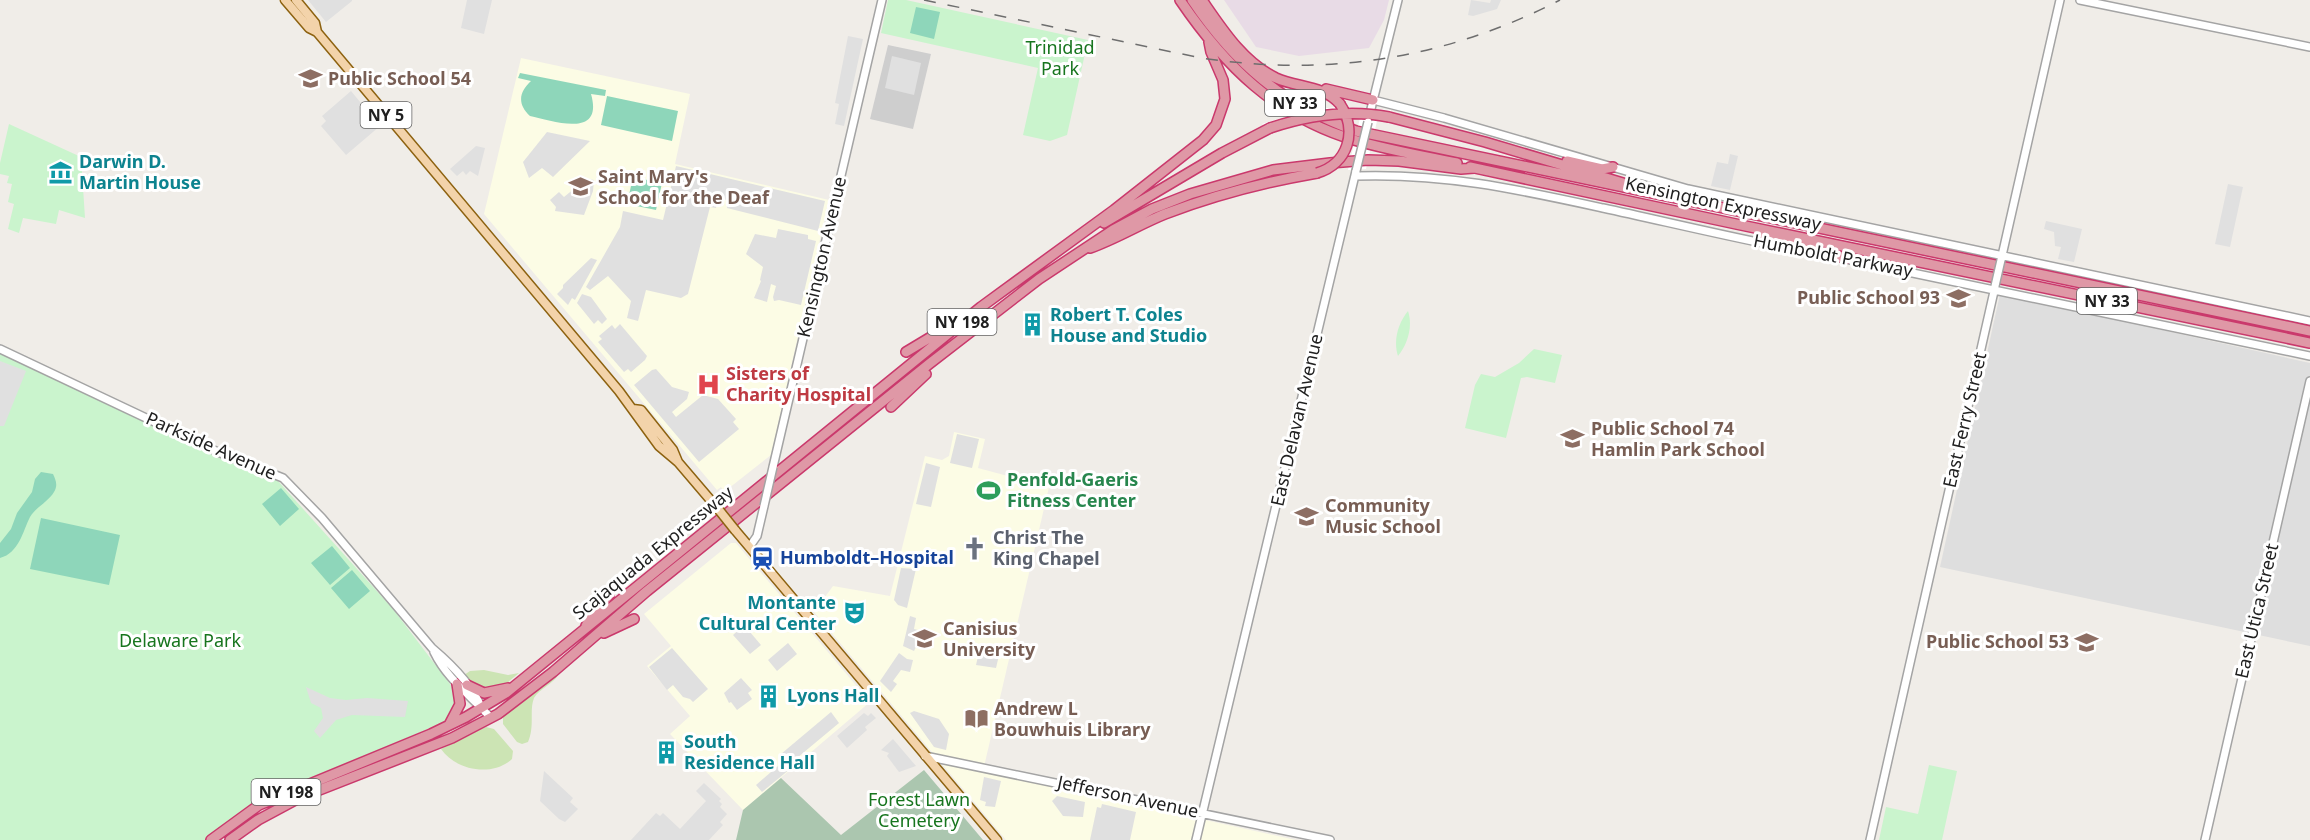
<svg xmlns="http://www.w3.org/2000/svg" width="2310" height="840" font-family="'Noto Sans',sans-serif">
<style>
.residential{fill:#dedede}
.industrial{fill:#e8dbe6}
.education{fill:#fcfce5}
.religious{fill:#cecece}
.grass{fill:#cce4b4}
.cemetery{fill:#abc6af}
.park{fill:#caf4cd}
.pitch{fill:#8ed6ba}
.parking{fill:#e0e0e0}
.pier{fill:#fff}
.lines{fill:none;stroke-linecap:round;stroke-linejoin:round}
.minor-casing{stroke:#a4a4a4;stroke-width:10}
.major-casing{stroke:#8d6210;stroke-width:11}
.highway-casing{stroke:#ca396c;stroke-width:12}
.minor{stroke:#fff;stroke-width:7}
.major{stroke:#f3d3aa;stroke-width:8}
.highway{stroke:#df98a6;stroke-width:9}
.rail{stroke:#6e6e6e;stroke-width:1.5;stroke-dasharray:12 12;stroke-linecap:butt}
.minor-bridge-casing{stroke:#a4a4a4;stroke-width:10;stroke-linecap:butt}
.major-bridge-casing{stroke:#8d6210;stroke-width:11;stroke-linecap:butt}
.highway-bridge-casing{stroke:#ca396c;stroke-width:12;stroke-linecap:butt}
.minor-bridge{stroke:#fff;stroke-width:7}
.major-bridge{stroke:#f3d3aa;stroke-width:8}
.highway-bridge{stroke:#df98a6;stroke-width:9}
.labels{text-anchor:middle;stroke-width:6;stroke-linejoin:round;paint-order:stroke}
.shield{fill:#fff;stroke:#636363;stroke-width:1.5}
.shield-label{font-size:16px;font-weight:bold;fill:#202020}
.park-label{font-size:18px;fill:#17751e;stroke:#fff}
.education-label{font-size:18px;font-weight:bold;fill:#785e54;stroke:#fff;text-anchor:start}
.culture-label{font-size:18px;font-weight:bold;fill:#0d838f;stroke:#fff;text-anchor:start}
.street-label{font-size:18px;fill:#202020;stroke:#fff}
.health-label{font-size:18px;font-weight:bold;fill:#be3a42;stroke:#fff;text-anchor:start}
.leisure-label{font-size:18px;font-weight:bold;fill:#27864d;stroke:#fff;text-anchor:start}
.worship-label{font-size:18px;font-weight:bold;fill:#5b616d;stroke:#fff;text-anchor:start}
.transit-label{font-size:18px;font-weight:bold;fill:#164399;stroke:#fff;text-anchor:start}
</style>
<rect width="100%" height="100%" fill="#f0ede8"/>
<path class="residential" d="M2000,294L2310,363V646L1940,567Z"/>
<path class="industrial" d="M1224,0H1389L1384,20L1369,48L1299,56L1256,47Z"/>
<path class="education" d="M521,58L690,94L675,164L829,200L771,455L724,492L721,487L717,490L484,214Z
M954,432L985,439L978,468L1049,487L983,771L1296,840H1006L814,612L833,586L890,596L925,456L942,460L949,456Z
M731,543H736L870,702L743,810L670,734L690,716L647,666L671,646L644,614Z"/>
<path class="religious" d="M888,45L931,54L913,129L870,119Z"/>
<path class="grass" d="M484,670L508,675L519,673L502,687L492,691L473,685L464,675L470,671Z
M558,675C554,683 539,689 534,698C529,710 535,726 528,742L522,744L517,742L503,724V717Z
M486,727L494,729L513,751L512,759C493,777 456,771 441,749Z"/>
<path class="cemetery" d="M924,770L983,840H736L743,810L781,778L841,835Z"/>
<path class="park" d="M888,0H906L1088,40L1067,135L1050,141L1023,135L1038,68L881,33Z
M9,124L81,157L85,218L59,210L56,224L23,218L19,233L8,229L14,204L8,202L12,184L7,183L9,176L0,174V163Z
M1408,311C1413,326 1408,344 1398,356C1393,341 1398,323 1408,311Z
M1534,349L1562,355L1555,383L1527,377L1521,378L1506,438L1465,428L1475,385L1481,374L1495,377L1519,363Z
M0,353L219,458L278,481L393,609L456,692L458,701L449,720L266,798L208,840H0Z
M1929,765L1957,771L1942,840H1879L1886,807L1918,814Z"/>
<path class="pitch" d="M916,7L940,12L934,39L910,33Z
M520,73L606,90L605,96L591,94C604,139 553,121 530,116C517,104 519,92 531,81L518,78Z
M607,96L678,111L672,141L601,125Z
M633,177L662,183L656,210L627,204Z
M41,472L53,474C56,480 58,486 54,492C48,502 36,507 30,517C23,531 19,553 0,558V543L11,529L17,513L32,492L35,479Z
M281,488L299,509L280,526L262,504Z
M41,518L120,535L109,585L30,569Z
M332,546L350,568L330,585L311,563Z
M352,570L370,591L349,609L331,588Z"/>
<path class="parking" d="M308,0H352V1L326,22Z
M467,0H492L484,34L461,28Z
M1471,0L1490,3L1491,0H1501L1497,9L1473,16L1468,15Z
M848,36L863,39L844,126L835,124L839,104L835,103Z
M892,56L921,63L914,95L885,88Z
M351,91L380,126L346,155L321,126L326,121L322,116Z
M547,132L590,141L553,177L542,168L529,178L523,162Z
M476,146L485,148L478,176L470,171L466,175L463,171L457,176L450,169Z
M1730,154L1738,156L1730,190L1711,186L1717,162L1728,164Z
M676,166L825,201L818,231L727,208V200L718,198L716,208L710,207L688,294L681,298L646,290L638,321L627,318L631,301L608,276L590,290L586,287L620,227L623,211L663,220Z
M581,178L594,180L593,191L584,215L555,211L556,207L550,200L559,192L564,197L575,188L573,185Z
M2228,184L2243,187L2230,247L2215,244Z
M2046,221L2082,229L2074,262L2058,259L2061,247L2055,246L2054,232L2044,229Z
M778,229L808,235V239L816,241L801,305L779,300L774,301L773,297L776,286L771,284L767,302L754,298L761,281L760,280L763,267L746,254L755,234L776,238Z
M591,258L597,260L575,300L572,298L568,305L557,294L563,288V285Z
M582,294L591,297L607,319L602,324L598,320L594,324L577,303Z
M620,324L647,356L645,360L631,372L628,369L624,372L598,342L602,339L599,336L612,325L615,329Z
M0,361L26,371L4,426H0Z
M656,369L672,387L689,392L687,399L672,412L676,417L703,395L718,399L736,419L733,422L739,429L699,462L634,385L652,370Z
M957,434L979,439L972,468L950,463Z
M926,463L940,467L931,507L916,504Z
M901,568L916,569L907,608L898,605L894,600Z
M910,616L916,618L914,629L929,633L925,649L916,647L914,651L903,646Z
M744,625L761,645L750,654L733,635Z
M788,643L797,654L777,671L768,660Z
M988,644L1001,647L996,668L976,665L980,648L986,650Z
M672,648L708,689L693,702L690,699L683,697L673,685L667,690L649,667Z
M899,653L907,659L913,660L910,672L901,670L893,681L897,684L891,692L880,681Z
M741,678L752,690L748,693L752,699L737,710L731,702L729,703L724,693Z
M306,687L330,698L346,700L367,698L408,701L405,717L352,715L336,720L320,738L314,731L323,718L321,708L311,703Z
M914,711L939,719L949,734L946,750L934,747L910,713Z
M831,712L839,723L797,758L794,759L792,762L795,765L762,792L756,785L785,760L781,754Z
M864,713L868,716L871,713L876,718L865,727L867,730L847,748L837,736Z
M893,739L916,766L899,772L887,756L889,753L881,750Z
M544,771L573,798L570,802L578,809L565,822L559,819L540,801Z
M984,777L1001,781L995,807L985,806L986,802L980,800Z
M704,783L721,799L719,801L722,804L720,807L727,814L720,822L723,825L709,840H631L656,813L660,816L663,813L680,829L706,801L696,791Z
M1057,796L1085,802L1083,817L1063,816L1052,801Z
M1102,804L1136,812L1130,840H1090L1097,807L1101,808Z"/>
<path class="pier" d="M1343,99L1348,107L1391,110L1388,121L1367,119L1377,121L1366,169L1348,170L1360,118H1353L1354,140L1347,158L1334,171L1317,178V170L1322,169L1343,149L1345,118L1303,123L1275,131L1262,124L1308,110L1338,107Z"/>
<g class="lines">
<defs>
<path id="minor" d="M2080,0L2310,47
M1373,100L1444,118L1688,189L2310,321
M1369,117L1398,0
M1355,176C1444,173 1516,189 1603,208C1672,223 1742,240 1812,253
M1841,258L2310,356
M2001,260L2060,0
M0,349L218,452L283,478L322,518L432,648C451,664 473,686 482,709
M773,467L882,0
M750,546L757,536L764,506
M434,652C447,679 471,696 491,718
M925,756L1330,840
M1196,840L1356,171
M1870,840L1995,287
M2205,840L2310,381"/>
<path id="major" d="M285,0L309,28L317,32L619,391L659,446L678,462L719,510
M296,0L315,23L317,32
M633,409L641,410L673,450L678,462
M735,530L997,840"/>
<path id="highway" d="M1180,0C1225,66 1275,116 1354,140C1388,150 1423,156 1457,163
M1192,0C1235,64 1283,105 1356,131L2310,331
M1202,0C1222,29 1243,62 1276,78C1298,88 1323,85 1340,104
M1326,89L1373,100
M1389,117L1485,142L1623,183
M1567,161L1602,169L1613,167
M1470,167L1736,224L2310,343
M1104,223L1222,153L1270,128
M1763,235L1846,258
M1090,248C1116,239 1140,224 1165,214C1215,195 1265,182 1317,173
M906,352L951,325
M891,407L926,374
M586,626L590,618L609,595
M604,633L634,619
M467,685L484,693L508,688
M449,725L460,704L457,684
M211,840L259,805L431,734L466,717L506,693L981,307L1114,210L1203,140L1216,125L1225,99L1223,80L1211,52L1209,42
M230,840L258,820L299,798L452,738L498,714L553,672L647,591L929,364L1039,279L1113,230L1152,209L1190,194L1273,170L1330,163L1368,160L1399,161L1461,169L1474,168"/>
</defs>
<use href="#minor" class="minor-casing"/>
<use href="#major" class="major-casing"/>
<use href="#highway" class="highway-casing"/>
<use href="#minor" class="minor"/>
<use href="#major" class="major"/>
<use href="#highway" class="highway"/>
<path class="rail" d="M924,0L1201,58C1328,77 1446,59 1560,0"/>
<defs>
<path id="minor-bridge" d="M1356,171L1368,122
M1995,286L2001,260
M764,506L773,467"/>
<path id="major-bridge" d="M719,510L735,530"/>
<path id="highway-bridge" d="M1270,128C1309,115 1348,109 1389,117
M1317,173C1348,164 1358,131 1340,104"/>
</defs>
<use href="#minor-bridge" class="minor-bridge-casing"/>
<use href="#major-bridge" class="major-bridge-casing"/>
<use href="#highway-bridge" class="highway-bridge-casing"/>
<use href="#minor-bridge" class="minor-bridge"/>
<use href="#major-bridge" class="major-bridge"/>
<use href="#highway-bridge" class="highway-bridge"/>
</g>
<defs>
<symbol id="school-bare" viewBox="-9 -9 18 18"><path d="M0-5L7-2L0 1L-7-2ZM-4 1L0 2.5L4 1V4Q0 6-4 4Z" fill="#8d6e63" stroke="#fff" stroke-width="2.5" paint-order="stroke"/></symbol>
<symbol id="museum-bare" viewBox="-9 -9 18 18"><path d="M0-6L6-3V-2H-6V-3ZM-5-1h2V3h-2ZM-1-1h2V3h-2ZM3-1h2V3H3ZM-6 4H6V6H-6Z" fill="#0f9aa8" stroke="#fff" stroke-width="2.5" paint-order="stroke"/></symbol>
<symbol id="building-bare" viewBox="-9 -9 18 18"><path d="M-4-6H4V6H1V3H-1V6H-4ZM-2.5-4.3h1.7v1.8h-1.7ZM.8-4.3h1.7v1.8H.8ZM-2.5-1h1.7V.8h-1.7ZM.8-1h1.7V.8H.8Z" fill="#0f9aa8" stroke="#fff" stroke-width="2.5" paint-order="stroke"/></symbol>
<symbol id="hospital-bare" viewBox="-9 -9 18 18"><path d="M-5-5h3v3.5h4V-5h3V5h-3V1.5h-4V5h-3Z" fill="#e0444e" stroke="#fff" stroke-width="2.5" paint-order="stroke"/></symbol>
<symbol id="stadium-bare" viewBox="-9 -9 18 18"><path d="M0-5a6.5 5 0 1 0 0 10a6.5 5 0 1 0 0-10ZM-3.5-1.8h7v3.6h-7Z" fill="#2e9e5b" stroke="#fff" stroke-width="2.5" paint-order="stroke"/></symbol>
<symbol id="church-bare" viewBox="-9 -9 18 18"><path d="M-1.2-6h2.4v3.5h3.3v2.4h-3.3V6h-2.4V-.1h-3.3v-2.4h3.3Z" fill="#6b7280" stroke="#fff" stroke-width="2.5" paint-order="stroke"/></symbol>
<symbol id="station-bare" viewBox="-9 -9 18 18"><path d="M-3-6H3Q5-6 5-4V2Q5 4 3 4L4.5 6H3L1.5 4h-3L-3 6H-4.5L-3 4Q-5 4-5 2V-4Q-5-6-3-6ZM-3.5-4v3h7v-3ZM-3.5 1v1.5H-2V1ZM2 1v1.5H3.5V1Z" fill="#1a4fb4" stroke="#fff" stroke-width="2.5" paint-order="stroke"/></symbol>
<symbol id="theatre-bare" viewBox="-9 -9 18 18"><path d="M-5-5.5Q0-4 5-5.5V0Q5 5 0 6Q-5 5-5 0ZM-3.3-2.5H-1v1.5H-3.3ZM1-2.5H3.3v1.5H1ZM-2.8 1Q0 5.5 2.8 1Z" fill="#0f9aa8" stroke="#fff" stroke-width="2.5" paint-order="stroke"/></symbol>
<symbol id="university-bare" viewBox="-9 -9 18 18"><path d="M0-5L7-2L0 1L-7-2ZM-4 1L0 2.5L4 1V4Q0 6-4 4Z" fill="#8d6e63" stroke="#fff" stroke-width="2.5" paint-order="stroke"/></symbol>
<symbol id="library-bare" viewBox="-9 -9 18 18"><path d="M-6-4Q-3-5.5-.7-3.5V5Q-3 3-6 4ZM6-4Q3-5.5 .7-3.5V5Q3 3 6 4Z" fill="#8d6e63" stroke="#fff" stroke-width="2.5" paint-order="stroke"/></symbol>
</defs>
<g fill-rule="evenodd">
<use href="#school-bare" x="294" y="62" width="33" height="33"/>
<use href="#museum-bare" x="44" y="156" width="33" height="33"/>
<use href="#school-bare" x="564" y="170" width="33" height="33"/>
<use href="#school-bare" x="1942" y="282" width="33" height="33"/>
<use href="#building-bare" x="1016" y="308" width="33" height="33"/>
<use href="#hospital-bare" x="692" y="368" width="33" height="33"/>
<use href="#school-bare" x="1556" y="422" width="33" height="33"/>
<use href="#stadium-bare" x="972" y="474" width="33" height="33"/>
<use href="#school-bare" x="1290" y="500" width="33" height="33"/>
<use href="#church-bare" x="958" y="532" width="33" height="33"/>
<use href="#station-bare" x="746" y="542" width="33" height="33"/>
<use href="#theatre-bare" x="838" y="596" width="33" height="33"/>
<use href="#university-bare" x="908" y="622" width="33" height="33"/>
<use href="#school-bare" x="2070" y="626" width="33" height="33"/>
<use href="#building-bare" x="752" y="680" width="33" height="33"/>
<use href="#library-bare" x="960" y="702" width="33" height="33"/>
<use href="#building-bare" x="650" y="736" width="33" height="33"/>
</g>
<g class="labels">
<g class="shield">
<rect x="1265" y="90" width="60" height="26" rx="4.5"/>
<rect x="360.5" y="102" width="51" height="26" rx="4.5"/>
<rect x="2077" y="288" width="60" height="26" rx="4.5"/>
<rect x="927.5" y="309" width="69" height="26" rx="4.5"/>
<rect x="251.5" y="779" width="69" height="26" rx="4.5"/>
</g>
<g class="shield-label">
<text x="1295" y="109">NY 33</text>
<text x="386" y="121">NY 5</text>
<text x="2107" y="307">NY 33</text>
<text x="962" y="328">NY 198</text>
<text x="286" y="798">NY 198</text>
</g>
<g class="park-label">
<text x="1060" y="54">Trinidad<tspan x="1060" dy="21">Park</tspan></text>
<text x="180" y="647">Delaware Park</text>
<text x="919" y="806">Forest Lawn<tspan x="919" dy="21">Cemetery</tspan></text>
</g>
<g class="education-label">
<text x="328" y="85">Public School 54</text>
<text x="598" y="183">Saint Mary's<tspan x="598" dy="21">School for the Deaf</tspan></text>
<text x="1940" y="304" text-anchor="end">Public School 93</text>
<text x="1591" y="435">Public School 74<tspan x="1591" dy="21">Hamlin Park School</tspan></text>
<text x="1325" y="512">Community<tspan x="1325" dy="21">Music School</tspan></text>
<text x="943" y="635">Canisius<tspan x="943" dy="21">University</tspan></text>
<text x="2069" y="648" text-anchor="end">Public School 53</text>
<text x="994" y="715">Andrew L<tspan x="994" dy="21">Bouwhuis Library</tspan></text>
</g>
<g class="culture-label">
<text x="79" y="168">Darwin D.<tspan x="79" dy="21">Martin House</tspan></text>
<text x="1050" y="321">Robert T. Coles<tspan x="1050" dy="21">House and Studio</tspan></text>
<text x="836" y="609" text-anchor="end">Montante<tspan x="836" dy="21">Cultural Center</tspan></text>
<text x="787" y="702">Lyons Hall</text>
<text x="684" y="748">South<tspan x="684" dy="21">Residence Hall</tspan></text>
</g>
<g class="street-label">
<text transform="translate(1723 204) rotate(12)" y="6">Kensington Expressway</text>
<text transform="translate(1833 256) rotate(11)" y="6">Humboldt Parkway</text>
<text transform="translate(822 257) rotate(-77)" y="6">Kensington Avenue</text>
<text transform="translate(1297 420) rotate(-77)" y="6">East Delavan Avenue</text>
<text transform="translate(1965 420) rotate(-77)" y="6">East Ferry Street</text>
<text transform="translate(211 446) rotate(24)" y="6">Parkside Avenue</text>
<text transform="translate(653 553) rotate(-39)" y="6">Scajaquada Expressway</text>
<text transform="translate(2257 611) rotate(-77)" y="6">East Utica Street</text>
<text transform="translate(1128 797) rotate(12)" y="6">Jefferson Avenue</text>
</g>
<g class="health-label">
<text x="726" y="380">Sisters of<tspan x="726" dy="21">Charity Hospital</tspan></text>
</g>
<g class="leisure-label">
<text x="1007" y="486">Penfold-Gaeris<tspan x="1007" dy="21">Fitness Center</tspan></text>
</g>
<g class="worship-label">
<text x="993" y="544">Christ The<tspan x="993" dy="21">King Chapel</tspan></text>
</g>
<g class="transit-label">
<text x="780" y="564">Humboldt–Hospital</text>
</g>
</g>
</svg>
